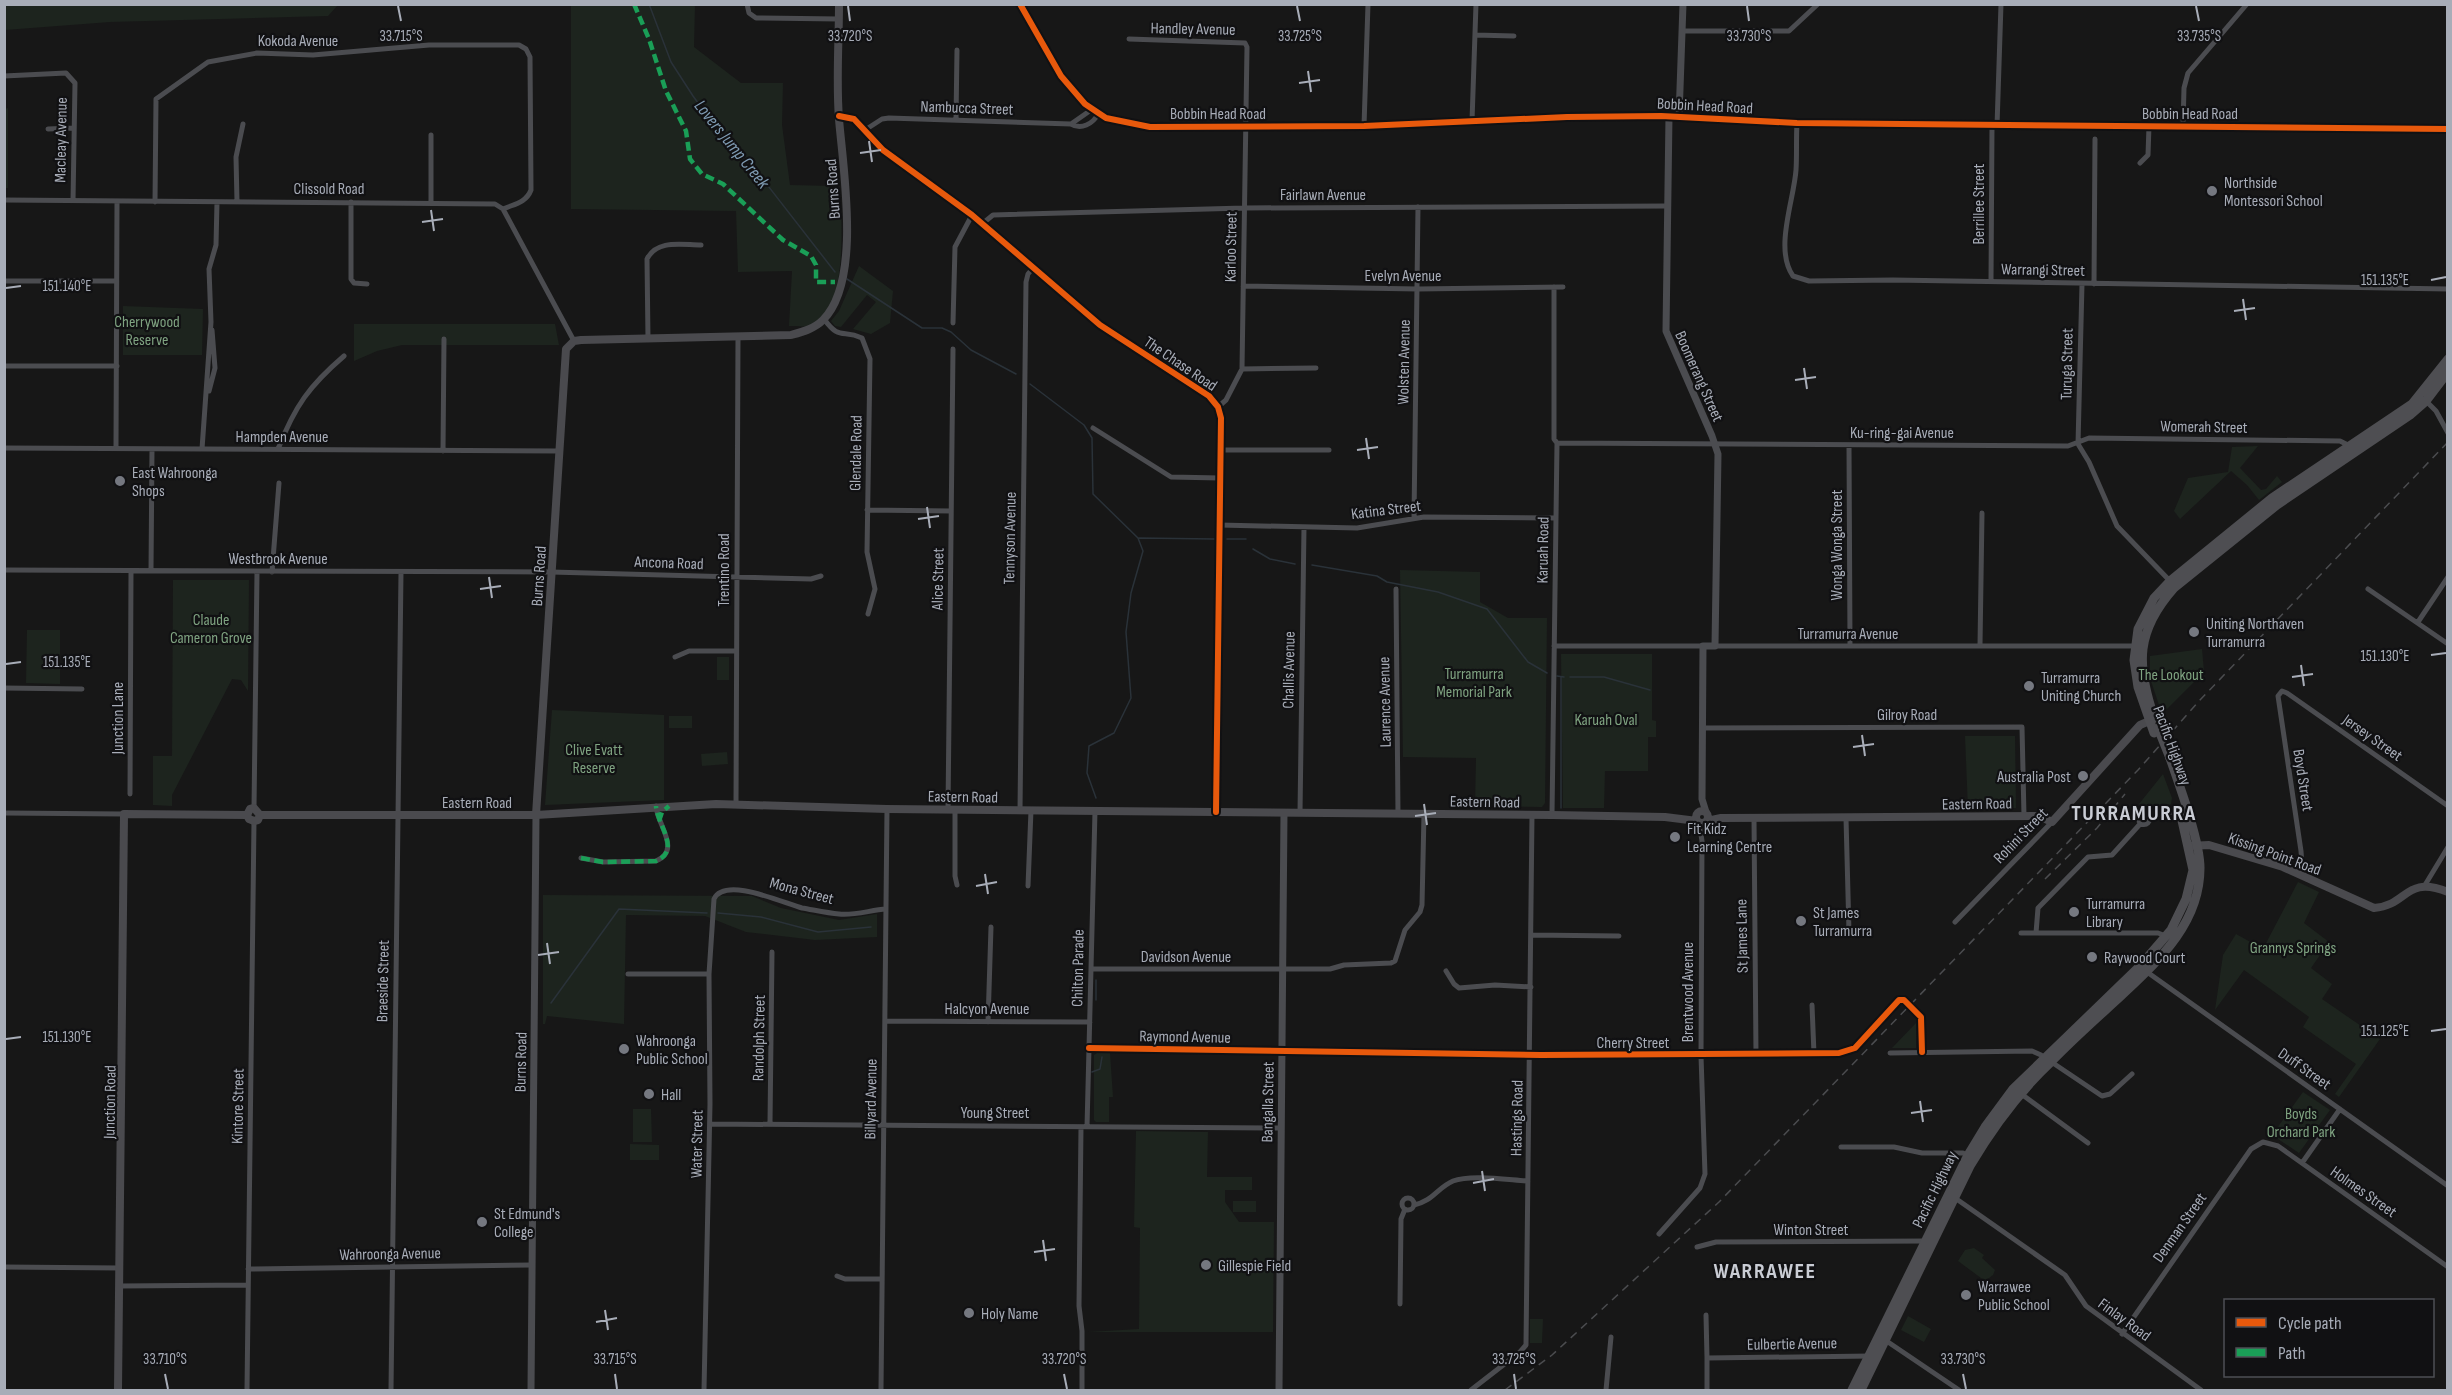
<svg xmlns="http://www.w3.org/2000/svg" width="2452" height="1395" font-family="'Sofia Sans Condensed',sans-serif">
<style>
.green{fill:#1d241e}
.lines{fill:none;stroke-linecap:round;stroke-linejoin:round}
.stream{stroke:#2a3239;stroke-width:1.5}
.minor{stroke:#4b4c50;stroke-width:5}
.tertiary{stroke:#4b4c50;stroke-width:7}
.secondary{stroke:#4a4a4e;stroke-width:8}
.trunk{stroke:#4e4e52;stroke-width:9}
.rail{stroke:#4b4c4f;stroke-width:1.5;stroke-dasharray:8 6;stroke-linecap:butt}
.minor-bridge{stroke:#4b4c50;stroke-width:5}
.trunk-bridge{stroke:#4e4e52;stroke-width:9}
.quiet{stroke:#1a9f57;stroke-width:4.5;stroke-dasharray:9 4.5;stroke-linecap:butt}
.cycleway-casing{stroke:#111113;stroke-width:10}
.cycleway{stroke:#e8590c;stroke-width:6}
.ticks{fill:none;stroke:#a8adb8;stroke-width:2}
.poi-dot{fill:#757880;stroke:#111113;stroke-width:2}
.labels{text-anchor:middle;stroke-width:4.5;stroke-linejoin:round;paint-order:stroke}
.street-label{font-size:16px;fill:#a8adb8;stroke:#111113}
.poi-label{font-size:16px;fill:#a8adb8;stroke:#111113;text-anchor:start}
.park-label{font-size:16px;fill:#7fa381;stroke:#111113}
.water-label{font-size:18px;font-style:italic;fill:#7f9bb3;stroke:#111113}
.district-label{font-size:22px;font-weight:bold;letter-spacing:1.5px;fill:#c9ccd4;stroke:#111113}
.ticks-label{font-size:15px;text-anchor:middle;fill:#a8adb8;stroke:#111113;stroke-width:4.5;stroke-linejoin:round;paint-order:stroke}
</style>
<rect width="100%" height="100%" fill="#171717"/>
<path class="green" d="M4,5L5,4L338,5L328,16L110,22L5,30Z
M571,5H695L694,47L741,83H783L782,125L790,185L834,186L836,210H841C842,239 845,318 808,326C803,327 795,326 789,326L792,271L738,272L736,211L571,209Z
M8,108V188H5V109Z
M859,266L893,291L890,323L871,334L853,329L876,302L867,295L841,327L835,326L831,321L839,311Z
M123,306L203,309L202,355H123Z
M354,324H555L559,345H402L377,351L354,361Z
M2258,446L2240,468L2261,490L2266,489L2277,476L2282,482L2259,500L2247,485L2231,471L2180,519L2174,511L2188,478L2228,472L2232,447Z
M1400,570L1480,572V602L1508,618H1547L1545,803L1542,807L1475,806L1476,758L1403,757Z
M173,580H249L248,691L241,680L232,679L172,795V806L153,805V756H172Z
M27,630H60V684L26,683Z
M2202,649L2204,672L2162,714L2150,678V656Z
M1561,654H1652V720L1656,721V737H1648V771H1605L1604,808H1563Z
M717,657H729V680H717Z
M552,710L664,715V800L545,805Z
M669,716H692V728H669Z
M1965,736H2015L2016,808L1968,809Z
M727,752L728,764L702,766L701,754Z
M2163,774L2172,798L2171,804L2164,807L2141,806L2139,804Z
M2298,882L2319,892L2304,923L2329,942L2311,968L2332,984L2322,999L2380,1039L2339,1097L2335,1094L2356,1064L2303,1027L2309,1017L2244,970L2215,1010L2223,955L2236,934L2263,949Z
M543,895L752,896L781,908L839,920L877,914V937L815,940L746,932L705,916L626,915L624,1024L547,1016L545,1024H543Z
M1916,1023V1048H1892Z
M1097,1053H1110L1113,1097H1109V1122H1096L1094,1120V1055Z
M2303,1092L2330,1110L2299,1153L2272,1135Z
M633,1109H651L652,1142H633Z
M1136,1131L1208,1132L1207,1177H1252V1190H1225V1202L1239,1222H1274L1273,1332H1088L1139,1329L1140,1228L1134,1227Z
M630,1144L659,1145V1160H630Z
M1233,1201H1256V1212H1233Z
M1974,1248L1984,1255L1982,1258L1995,1270L1993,1275L1985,1281L1958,1261L1965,1250Z
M1908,1316L1931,1329L1924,1342L1901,1330Z
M1530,1319H1543L1542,1343H1530Z"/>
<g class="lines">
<path class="stream" d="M649,4L671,62L693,96L728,144L758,173L835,272
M847,279L922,328H942L951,332L971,350L1016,374
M1030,384L1084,425L1092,438L1093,494L1138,538L1143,551L1131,593L1126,632L1131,698L1114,733L1089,746L1087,773L1096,798
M1139,538L1214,539
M1227,539H1246
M1253,549L1270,559L1295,564
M1312,565L1377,576L1387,582L1438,592L1487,609L1528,662L1547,673
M1557,676L1564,677
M1561,677V808
M1570,677H1604L1650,690
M718,913L761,917L818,932L871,927
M1096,1000V980
M551,1003L619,909L707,913
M1092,1072L1100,1069L1102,1057"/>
<path class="minor" d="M747,4L749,13L756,18L839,19
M1682,31H1789L1818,4
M1475,35L1514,36
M1129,39L1245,43L1247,47L1242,369
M4,76L66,73L75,83L73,201
M956,119L957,50
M1472,121L1476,4
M1797,123C1796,139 1797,155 1796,170C1794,200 1774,249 1793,276L1809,281L1893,280L2448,289
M1071,124L1091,110
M1364,126L1368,4
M1997,126L2001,4
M2183,126L2184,88L2188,73L2247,4
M48,129L73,128
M865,130L882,119L889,118L1071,124C1081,130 1093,124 1098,114
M2140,163L2148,155L2149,126
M4,200L495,204L503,209L574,341
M155,202L156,99L208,62L257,53L313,55L429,45H519L526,49L530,57L531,190C526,203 514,204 503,209
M237,202L236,157L243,124
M351,202V279L354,283L367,284
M431,202V135
M982,224L993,215L1244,208L1667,206
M4,281H116
M1991,282L1992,126
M2094,284L2095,139
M1243,286L1418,289L1563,287
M824,319C840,341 842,329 862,338L870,359L867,552L875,589L868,614
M953,323L955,247L972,215
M648,339L647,259C657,239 682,245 701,245
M4,366H117
M209,391L215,368L212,330
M2426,401L2436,411L2448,433
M1218,407L1226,400L1242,369L1316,368
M1093,428L1171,477L1220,478
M1557,443L2068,446L2089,438L2340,441L2350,446
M2078,444L2089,462L2117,526L2170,581
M2078,444L2082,284
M1849,445L1850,646
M4,448L559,451
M116,448L117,202
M202,449L211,322L209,269L216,245L217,202
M278,449C295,406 309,386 344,356
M1220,450H1329
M443,451L444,339
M867,510L951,511
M1414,518L1418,207
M1219,525L1357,528L1424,517L1556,518
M4,570L551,572L811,579L821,576
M151,571L152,449
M272,572L279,483
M1396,589L1398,814
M2368,589L2448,644
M2418,622L2448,577
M1980,645L1982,513
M1554,646H1703
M1715,646H2138
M675,657L689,651H736
M4,688L82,689
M1702,728L2022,727L2024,816
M130,794L131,571
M736,804L738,337
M254,808L257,572
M948,809L953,349
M955,809V876L957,885
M1020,810L1026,282L1028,274L1033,268
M4,813L124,814
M1300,813L1304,527
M2138.5 819a5.5 5.5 0 1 1 11 0a5.5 5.5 0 1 1-11 0Z
M1552,815L1557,443L1554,439V287
M2149,816L2180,811
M1754,818L1756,1055
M1846,818L1849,932
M581,858L603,862L656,861C682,850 657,825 656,806
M2300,873L2302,865L2301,851L2278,696L2282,691L2287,693L2448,806
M2425,885L2448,847
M1028,886L1031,810
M1955,922L2052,822
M2021,933H2158L2166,936
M2036,933L2038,908L2088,857L2112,855L2141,823
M1531,935L1619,936
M1091,969H1330L1344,965L1391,963L1395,961L1405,930L1420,912L1422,905L1424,814
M1446,971L1454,984L1459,988L1495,985L1531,987
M2147,972L2448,1186
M628,974H709
M1812,1005L1814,1054
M1918,1013L1921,1022L1922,1052
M885,1021L1090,1022
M988,1022L991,927
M1089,1048L1541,1055L1839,1053L1855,1048L1899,1000H1904
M1890,1053L2032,1051L2041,1055L2102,1096L2110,1094L2132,1074
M2020,1093L2088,1143
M710,1124L1280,1128
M770,1124L772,952
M1081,1127L1079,1306L1082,1331V1390
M1087,1127L1095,811
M1841,1147H1894L1922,1153H1963L1968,1155
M2302,1163L2340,1109
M1955,1198L2065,1275L2086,1306L2201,1390
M1402 1204a6 6 0 1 1 12 0a6 6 0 1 1-12 0Z
M1414,1205C1433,1201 1437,1188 1453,1181C1471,1174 1509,1180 1528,1181
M1659,1234L1700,1188L1705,1174L1701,1056L1702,841L1699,822
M1697,1247L1716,1242L1926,1241
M4,1267L120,1268
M248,1269L532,1265
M837,1276L845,1279H882
M120,1286L248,1285
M1400,1304L1401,1219L1405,1209
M1706,1315L1707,1358
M2122,1334L2251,1149L2263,1142L2278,1146L2448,1267
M1885,1340L1959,1390
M247,1390L254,821
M391,1390L401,572
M704,1390L710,1104L709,974L714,899C725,876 783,903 802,908C814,910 827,913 839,914C853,916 871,910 886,909
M881,1390L887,809
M1471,1390L1520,1352L1526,1345L1532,815
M1606,1390L1611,1337
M1707,1390V1358L1871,1356"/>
<path class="tertiary" d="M839,116L854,119L883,150L972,215L1100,325L1209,396L1218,407L1221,418L1216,812
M1669,116L1666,331L1712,436L1718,454L1715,646H1703L1702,799L1706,812
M1679,117L1683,4
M531,1390L536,815
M1279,1390L1284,813"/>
<path class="secondary" d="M1020,4L1061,76L1085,104L1106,118L1150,127L1364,126L1567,117L1661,116L1797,123L2448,129
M1696 817a6 6 0 1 1 12 0a6 6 0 1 1-12 0Z
M247,815L249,819L254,821L258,820L260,815
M247,815L250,809L254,808L260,815
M260,815H536L716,804L887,809L1552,815L1665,817L1697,821
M536,815L566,349L574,341L581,340L791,335C802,332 814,329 823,320C862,281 843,169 839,119C836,81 839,42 839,4
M1707,821L1721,818L2039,816L2052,822L2140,725L2154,719
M2189,846L2209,845L2283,867L2374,908C2409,905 2404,875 2448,892
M118,1390L124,814L247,815"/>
<path class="trunk" d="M2154,717C2136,664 2136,631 2174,588L2277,505L2410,415L2426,401L2448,372
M2154,733L2138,687L2134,660L2138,629L2154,598L2170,581L2272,498L2412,404L2448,359
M1852,1390L1968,1155L1985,1127L2013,1089L2140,966L2171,930L2186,899L2193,870L2181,816
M1861,1390L1970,1166C1993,1127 2018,1093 2051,1062C2073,1039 2097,1018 2121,996C2158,961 2200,924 2200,868C2200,841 2179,784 2170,758"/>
<path class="rail" d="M2045,879L2097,828L2125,794
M1505,1390L1552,1355L1719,1202L2138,770L2200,700L2448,442"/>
<path class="minor-bridge" d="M1904,1000L1918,1013"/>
<path class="trunk-bridge" d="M2158,728L2170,758"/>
<path class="quiet" d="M634,4L649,39L666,91L686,131L690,159L702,174L723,184L783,240L811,256L816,265V282H835
M659,821L662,812L669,806
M581,858L603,862L656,861C682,850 657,825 656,806"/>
<defs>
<path id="cycleway" d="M1020,4L1061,76L1085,104L1106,118L1150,127L1364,126L1567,117L1661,116L1797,123L2448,129
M839,116L854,119L883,150L972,215L1100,325L1209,396L1218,407L1221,418L1216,812
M1089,1048L1541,1055L1839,1053L1855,1048L1899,1000H1904L1921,1017L1922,1052"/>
</defs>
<use href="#cycleway" class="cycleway-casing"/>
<use href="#cycleway" class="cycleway"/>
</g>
<path class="ticks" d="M398,6L401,21M848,6L850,21M1297,6L1300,21M1747,6L1749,21M2196,6L2199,21M1308,71L1311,92M1299,83L1320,80M869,141L872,162M860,153L881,150M431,210L434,231M422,222L443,219M2431,280L2446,277M6,288L21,286M2243,299L2246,320M2234,311L2255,308M1804,368L1807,389M1795,380L1816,377M1366,438L1369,459M1357,450L1378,447M927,507L930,528M918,519L939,516M489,577L492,598M480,589L501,586M2431,655L2446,653M6,664L21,662M2301,665L2304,686M2292,677L2313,674M1862,735L1865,756M1853,747L1874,744M1424,804L1427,825M1415,816L1436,813M985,874L988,894M976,886L997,882M547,943L550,964M538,955L559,952M2431,1031L2446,1029M6,1039L21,1037M1920,1101L1923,1122M1911,1113L1932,1110M1482,1171L1485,1191M1473,1183L1494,1179M1043,1240L1046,1261M1034,1252L1055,1249M605,1310L608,1330M596,1322L617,1318M165,1374L168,1389M615,1374L617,1389M1064,1374L1067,1389M1514,1374L1516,1389M1963,1374L1966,1389"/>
<g class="poi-dot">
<circle cx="2212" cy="191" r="6"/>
<circle cx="120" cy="481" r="6"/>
<circle cx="2194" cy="632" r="6"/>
<circle cx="2029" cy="686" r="6"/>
<circle cx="2083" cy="776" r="6"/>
<circle cx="1675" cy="837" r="6"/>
<circle cx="2074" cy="912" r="6"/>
<circle cx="1801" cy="921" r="6"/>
<circle cx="2092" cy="957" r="6"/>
<circle cx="624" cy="1049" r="6"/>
<circle cx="649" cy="1094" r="6"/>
<circle cx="482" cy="1222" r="6"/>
<circle cx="1206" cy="1265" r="6"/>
<circle cx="1966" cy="1295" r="6"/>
<circle cx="969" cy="1313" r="6"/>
</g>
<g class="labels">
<g class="street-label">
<text transform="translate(1193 28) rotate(1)" y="6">Handley Avenue</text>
<text x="298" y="46">Kokoda Avenue</text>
<text transform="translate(1705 105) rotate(3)" y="6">Bobbin Head Road</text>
<text transform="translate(967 107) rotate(2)" y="6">Nambucca Street</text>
<text x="1218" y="119">Bobbin Head Road</text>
<text x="2190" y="119">Bobbin Head Road</text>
<text transform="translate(60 140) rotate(-89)" y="6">Macleay Avenue</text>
<text x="329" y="194">Clissold Road</text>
<text transform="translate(832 189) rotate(-94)" y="6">Burns Road</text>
<text x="1323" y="200">Fairlawn Avenue</text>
<text transform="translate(1978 204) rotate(-90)" y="6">Berrillee Street</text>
<text transform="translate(1230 247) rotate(-89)" y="6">Karloo Street</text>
<text transform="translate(2043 269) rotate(1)" y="6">Warrangi Street</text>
<text x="1403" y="281">Evelyn Avenue</text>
<text transform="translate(1403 362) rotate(-89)" y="6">Wolsten Avenue</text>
<text transform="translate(1181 363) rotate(34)" y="6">The Chase Road</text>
<text transform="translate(2066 364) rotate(-89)" y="6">Turuga Street</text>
<text transform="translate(1700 376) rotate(66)" y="6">Boomerang Street</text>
<text transform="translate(2204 426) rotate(1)" y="6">Womerah Street</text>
<text x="1902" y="438">Ku-ring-gai Avenue</text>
<text x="282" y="442">Hampden Avenue</text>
<text transform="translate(855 453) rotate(-89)" y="6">Glendale Road</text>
<text transform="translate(1386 509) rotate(-7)" y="6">Katina Street</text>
<text transform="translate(1009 538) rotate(-89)" y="6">Tennyson Avenue</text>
<text transform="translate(1836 545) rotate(-90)" y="6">Wonga Wonga Street</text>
<text transform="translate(1542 550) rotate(-89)" y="6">Karuah Road</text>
<text x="278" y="564">Westbrook Avenue</text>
<text transform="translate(669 562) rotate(2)" y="6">Ancona Road</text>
<text transform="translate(723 570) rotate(-90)" y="6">Trentino Road</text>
<text transform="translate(538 576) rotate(-86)" y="6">Burns Road</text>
<text transform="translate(937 579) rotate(-89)" y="6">Alice Street</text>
<text x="1848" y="639">Turramurra Avenue</text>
<text transform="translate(1288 670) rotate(-89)" y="6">Challis Avenue</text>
<text transform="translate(1384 702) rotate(-91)" y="6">Laurence Avenue</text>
<text x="1907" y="720">Gilroy Road</text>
<text transform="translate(117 718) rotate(-90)" y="6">Junction Lane</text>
<text transform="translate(2373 737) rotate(35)" y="6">Jersey Street</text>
<text transform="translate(2173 745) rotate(70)" y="6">Pacific Highway</text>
<text transform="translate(2304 780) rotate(81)" y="6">Boyd Street</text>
<text transform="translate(963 796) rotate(1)" y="6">Eastern Road</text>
<text transform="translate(1485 801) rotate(1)" y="6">Eastern Road</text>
<text x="477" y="808">Eastern Road</text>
<text transform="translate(1977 803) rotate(-1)" y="6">Eastern Road</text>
<text transform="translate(2020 835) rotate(-46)" y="6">Rohini Street</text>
<text transform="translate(2275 853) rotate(20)" y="6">Kissing Point Road</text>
<text transform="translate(802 890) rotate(15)" y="6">Mona Street</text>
<text transform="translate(1741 936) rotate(-91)" y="6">St James Lane</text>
<text x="1186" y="962">Davidson Avenue</text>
<text transform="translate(1077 968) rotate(-89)" y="6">Chilton Parade</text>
<text transform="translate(382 981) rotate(-89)" y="6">Braeside Street</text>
<text transform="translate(1687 992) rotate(-90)" y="6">Brentwood Avenue</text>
<text x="987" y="1014">Halcyon Avenue</text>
<text transform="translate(1185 1036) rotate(1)" y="6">Raymond Avenue</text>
<text transform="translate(758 1038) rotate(-89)" y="6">Randolph Street</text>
<text x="1633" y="1048">Cherry Street</text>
<text transform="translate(520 1062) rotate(-89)" y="6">Burns Road</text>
<text transform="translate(2305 1068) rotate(35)" y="6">Duff Street</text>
<text transform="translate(870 1099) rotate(-89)" y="6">Billyard Avenue</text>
<text transform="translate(109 1102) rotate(-89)" y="6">Junction Road</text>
<text transform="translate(1267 1102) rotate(-89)" y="6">Bangalla Street</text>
<text transform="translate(237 1106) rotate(-89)" y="6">Kintore Street</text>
<text x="995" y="1118">Young Street</text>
<text transform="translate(1516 1118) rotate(-89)" y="6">Hastings Road</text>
<text transform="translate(696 1144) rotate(-89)" y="6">Water Street</text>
<text transform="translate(1934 1189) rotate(-64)" y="6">Pacific Highway</text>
<text transform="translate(2364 1191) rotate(35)" y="6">Holmes Street</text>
<text transform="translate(2179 1227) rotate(-55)" y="6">Denman Street</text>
<text x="1811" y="1235">Winton Street</text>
<text transform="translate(390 1253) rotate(-1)" y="6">Wahroonga Avenue</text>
<text transform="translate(2125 1319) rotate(36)" y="6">Finlay Road</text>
<text transform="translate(1792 1343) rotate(-1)" y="6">Eulbertie Avenue</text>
</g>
<g class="poi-label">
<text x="2224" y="188">Northside<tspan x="2224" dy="18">Montessori School</tspan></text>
<text x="132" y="478">East Wahroonga<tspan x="132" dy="18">Shops</tspan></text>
<text x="2206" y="629">Uniting Northaven<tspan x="2206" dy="18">Turramurra</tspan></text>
<text x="2041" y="683">Turramurra<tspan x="2041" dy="18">Uniting Church</tspan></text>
<text x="2071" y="782" text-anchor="end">Australia Post</text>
<text x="1687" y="834">Fit Kidz<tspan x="1687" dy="18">Learning Centre</tspan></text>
<text x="2086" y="909">Turramurra<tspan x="2086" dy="18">Library</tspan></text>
<text x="1813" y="918">St James<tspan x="1813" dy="18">Turramurra</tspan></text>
<text x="2104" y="963">Raywood Court</text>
<text x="636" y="1046">Wahroonga<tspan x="636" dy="18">Public School</tspan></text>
<text x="661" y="1100">Hall</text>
<text x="494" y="1219">St Edmund's<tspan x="494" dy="18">College</tspan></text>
<text x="1218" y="1271">Gillespie Field</text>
<text x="1978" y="1292">Warrawee<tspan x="1978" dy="18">Public School</tspan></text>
<text x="981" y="1319">Holy Name</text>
</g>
<g class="park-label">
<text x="147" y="327">Cherrywood<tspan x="147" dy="18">Reserve</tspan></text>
<text x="211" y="625">Claude<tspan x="211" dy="18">Cameron Grove</tspan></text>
<text x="1474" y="679">Turramurra<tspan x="1474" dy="18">Memorial Park</tspan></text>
<text x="2171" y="680">The Lookout</text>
<text x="1606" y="725">Karuah Oval</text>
<text x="594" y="755">Clive Evatt<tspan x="594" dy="18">Reserve</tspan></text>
<text x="2293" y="953">Grannys Springs</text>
<text x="2301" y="1119">Boyds<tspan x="2301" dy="18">Orchard Park</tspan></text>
</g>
<g class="water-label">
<text transform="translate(732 144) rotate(51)" y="6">Lovers Jump Creek</text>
</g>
<g class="district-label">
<text x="2134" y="820">TURRAMURRA</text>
<text x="1765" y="1278">WARRAWEE</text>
</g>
</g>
<g class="ticks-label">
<text x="401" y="41">33.715°S</text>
<text x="850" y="41">33.720°S</text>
<text x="1749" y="41">33.730°S</text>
<text x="2199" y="41">33.735°S</text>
<text x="1300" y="41">33.725°S</text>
<text x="2385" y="285">151.135°E</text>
<text x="67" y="291">151.140°E</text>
<text x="2385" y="661">151.130°E</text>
<text x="67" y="667">151.135°E</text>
<text x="2385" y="1036">151.125°E</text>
<text x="67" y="1042">151.130°E</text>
<text x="165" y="1364">33.710°S</text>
<text x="615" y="1364">33.715°S</text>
<text x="1064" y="1364">33.720°S</text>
<text x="1514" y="1364">33.725°S</text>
<text x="1963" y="1364">33.730°S</text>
</g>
<rect width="2452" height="1395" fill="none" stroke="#a8adb8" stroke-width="12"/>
<rect x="2224" y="1299" width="210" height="78" fill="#111113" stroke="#4d4f55" stroke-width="1.5"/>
<rect x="2236" y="1318" width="30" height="9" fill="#e8590c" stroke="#4d4f55" stroke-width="1.5"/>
<text x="2278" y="1329" font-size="18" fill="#a8adb8">Cycle path</text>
<rect x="2236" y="1348" width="30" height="9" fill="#1a9f57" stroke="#4d4f55" stroke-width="1.5"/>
<text x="2278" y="1359" font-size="18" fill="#a8adb8">Path</text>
</svg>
